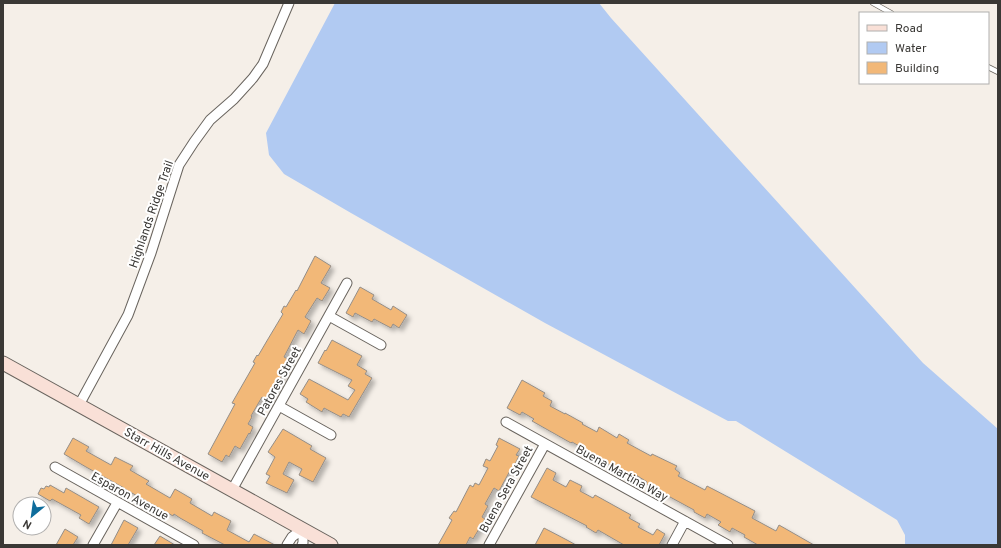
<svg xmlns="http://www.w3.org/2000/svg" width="1001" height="548" font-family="Overpass,sans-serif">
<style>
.water{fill:#b1caf2}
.building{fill:#f2b878;stroke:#948e88;filter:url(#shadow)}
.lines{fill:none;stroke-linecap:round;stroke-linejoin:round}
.lane-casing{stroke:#69645e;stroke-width:6}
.street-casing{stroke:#69645e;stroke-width:11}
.secondary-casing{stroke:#69645e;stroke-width:15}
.lane{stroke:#fff;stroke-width:4.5}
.street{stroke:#fff;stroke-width:9}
.secondary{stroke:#f9e0d7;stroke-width:13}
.labels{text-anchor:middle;stroke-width:4;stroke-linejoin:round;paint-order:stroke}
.street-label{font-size:12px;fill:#3a3835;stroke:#fff}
</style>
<defs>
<filter id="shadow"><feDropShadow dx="3.5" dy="3.5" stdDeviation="2" flood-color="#0004"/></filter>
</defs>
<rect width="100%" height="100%" fill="#f5efe8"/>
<path class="water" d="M335,3H599L611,18L923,363L998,429V545H905V535L897,520L736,421H728L545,323L351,213L284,174L269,155L266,133Z"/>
<path class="building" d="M315,256L331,266L321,283L330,288L322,301L317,298L305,317L311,321L304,334L298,330L284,357L290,360L268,401L262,397L251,416L252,417L248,424L253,427L250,434L249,433L240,449L235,446L229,457L226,455L222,462L208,454L235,404L232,403L255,363L253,362L257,355L258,356L268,339L283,314L281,312L284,306L286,307L296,290L297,291Z
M360,287L374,295L372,299L391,310L393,306L407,315L399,328L393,324L391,328L374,319L372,322L355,313L353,317L346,313Z
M332,340L362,356L357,365L367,371L365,374L372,378L349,417L343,414L341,417L324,408L322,412L306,402L308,399L300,394L309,379L348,400L355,390L348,386L352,380L318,363L325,350L326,351Z
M522,380L545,393L543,396L552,401L550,406L565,414V413L583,423L582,424L597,432L599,427L617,438L619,434L629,440L627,443L651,456L652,454L677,466L675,469L680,473L678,476L705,490L707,486L755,511L752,518L776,531L779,525L814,545H758L744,537L745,535L732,528L730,532L718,525L721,522L707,514L705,518L694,512V510L646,484L647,482L636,475L634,478L621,471L598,458L599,457L572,442L571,443L532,421L534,419L522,412L520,415L507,408Z
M283,429L312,446L310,449L326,458L313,482L299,475L302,469L289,462L283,474L294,480L287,493L266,483L270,476L266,474L275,457L268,452Z
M73,438L89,447L86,451L111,465L115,457L133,466L130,470L149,481L146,484L170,498L175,489L192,499L190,503L212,516L214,512L231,521L227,530L249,542L254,534L275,545H225L202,533L203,531L180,518L174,514L173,516L139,497L123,488H124L86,467L64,454Z
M499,438L520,449L516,455L519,456L513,468L512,467L499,491L494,488L485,504L488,506L482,517L485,519L473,539L470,537L466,545H438L452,520L449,518L454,511L456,512L470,485L473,487L475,483L479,485L488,468L483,466L486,459L490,461L498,446L496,445Z
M547,468L556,473L553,480L566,487L570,480L582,486L580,491L593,498L595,495L631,515L629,518L640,524L638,527L653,535L657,529L665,534L659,545H624L598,530L596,533L586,527L587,526L531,497Z
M50,485L64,493L66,488L99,507L89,524L79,518L81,515L52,499L50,501L38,494L41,488L44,489L46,486L49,487Z
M124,520L138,528L128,545H111Z
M544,528L567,540L576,545H535Z
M65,529L78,537L73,545H56Z
M160,536L175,545H154Z"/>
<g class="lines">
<defs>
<path id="lane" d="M873,3L891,13
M988,67L998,72"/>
<path id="street" d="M329,316L381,345
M79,405L128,315L151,253L179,165L194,142L210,120L234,99L253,78L263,64L289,3
M279,406L331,435
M506,422L728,545
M55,467L194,545
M232,490L347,283
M93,545L117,503
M287,545L292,537L303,529
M302,545L303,543V529
M489,545L545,444
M672,545L685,521"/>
<path id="secondary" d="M3,363L331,545"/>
</defs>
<use href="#lane" class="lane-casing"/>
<use href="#street" class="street-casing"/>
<use href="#secondary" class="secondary-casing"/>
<use href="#lane" class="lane"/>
<use href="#street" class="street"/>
<use href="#secondary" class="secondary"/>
</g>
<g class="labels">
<g class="street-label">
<text transform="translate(151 214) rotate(-71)" y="4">Highlands Ridge Trail</text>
<text transform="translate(279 381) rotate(-61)" y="4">Patores Street</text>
<text transform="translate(167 454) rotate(29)" y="4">Starr Hills Avenue</text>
<text transform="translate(622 473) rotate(29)" y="4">Buena Martina Way</text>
<text transform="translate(506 489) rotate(-61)" y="4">Buena Sera Street</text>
<text transform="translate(130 496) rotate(29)" y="4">Esparon Avenue</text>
</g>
</g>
<rect width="1001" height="548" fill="none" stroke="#3a3835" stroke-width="8"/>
<rect x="859" y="12" width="130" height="72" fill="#ffffff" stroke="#b0afae"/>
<rect x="867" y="25" width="20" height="6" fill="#f9e0d7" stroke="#b0afae"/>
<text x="895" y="32" font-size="12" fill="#3a3835">Road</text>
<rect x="867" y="42" width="20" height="12" fill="#b1caf2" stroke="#b0afae"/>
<text x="895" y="52" font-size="12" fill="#3a3835">Water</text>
<rect x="867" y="62" width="20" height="12" fill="#f2b878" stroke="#b0afae"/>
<text x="895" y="72" font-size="12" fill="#3a3835">Building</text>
<g transform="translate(32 516) rotate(209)"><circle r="19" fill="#ffffff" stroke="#b0afae"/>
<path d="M0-3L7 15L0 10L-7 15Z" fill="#0f6d9c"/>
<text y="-6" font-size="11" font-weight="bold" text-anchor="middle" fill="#3a3835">N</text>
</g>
</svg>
